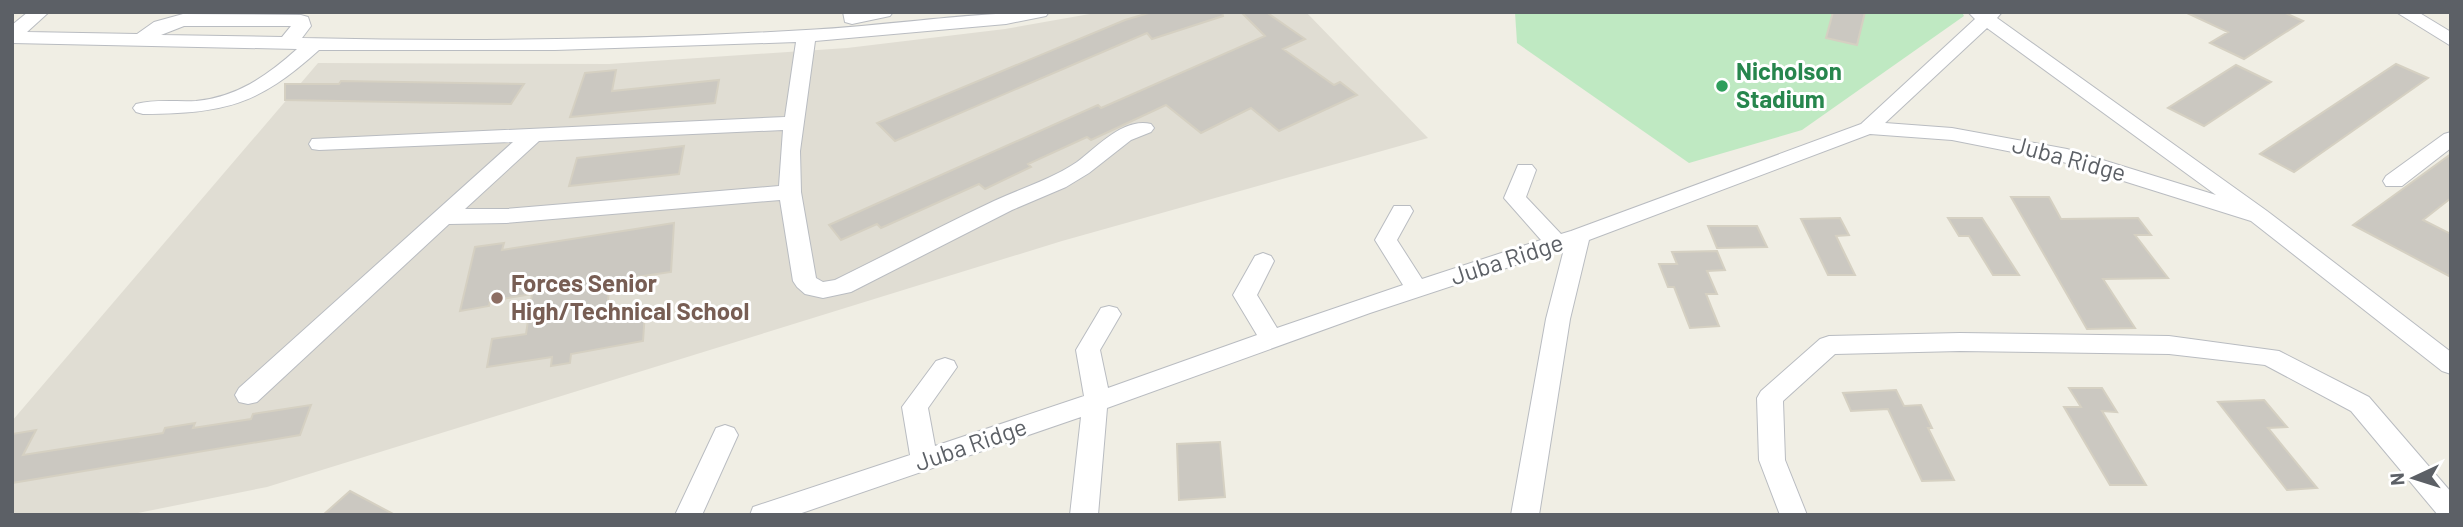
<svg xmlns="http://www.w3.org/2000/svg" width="2463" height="527" font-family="Barlow,sans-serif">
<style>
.education{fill:#e0ddd3}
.green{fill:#bfe9c2}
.building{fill:#cbc8c1;stroke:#d5d0c2;stroke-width:2}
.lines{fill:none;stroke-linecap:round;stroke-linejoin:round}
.minor-casing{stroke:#b9bcc1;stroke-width:2}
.minor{fill:#fff;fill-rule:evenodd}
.leisure-dot{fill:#2e9e5b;stroke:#fff;stroke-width:2.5}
.education-dot{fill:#8d6e63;stroke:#fff;stroke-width:2.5}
.labels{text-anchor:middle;stroke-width:6;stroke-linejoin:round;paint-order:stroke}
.leisure-label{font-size:24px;font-weight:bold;fill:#27864d;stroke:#fff;text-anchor:start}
.street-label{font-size:24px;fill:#5c6066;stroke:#fff}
.education-label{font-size:24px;font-weight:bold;fill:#785e54;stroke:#fff;text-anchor:start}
</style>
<rect width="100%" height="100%" fill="#f0eee4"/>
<path class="education" d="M1101,12H1306L1428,138L1062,241L267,487L128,515H12V421L318,63L609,64L847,48L1005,29Z"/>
<path class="green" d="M1515,12H1962L1964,16L1802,130L1689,163L1517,43Z"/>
<path class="building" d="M1152,12H1222L1223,16L1152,39L1147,33L895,141L877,123L1125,20Z
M1241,12H1266L1305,39L1283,49L1334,85L1340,82L1357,95L1279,131L1251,108L1201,133L1166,105L1091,140L1087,137L1028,164L1031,167L985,189L979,184L881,228L877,224L841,240L829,225L1098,105L1101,108L1265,36Z
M1833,12H1865L1857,45L1826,38Z
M2185,12H2283L2303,21L2244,59L2210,43L2228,32Z
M2396,64L2428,78L2294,172L2260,154Z
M2236,65L2271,82L2204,126L2168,108Z
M616,70L612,91L719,80L715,103L570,117L585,73Z
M341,81L524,84L511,104L285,100V84H339Z
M684,146L679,174L569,186L577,158Z
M2451,154V198L2423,220L2451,234V277L2353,225Z
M2011,197H2049L2061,219L2138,218L2151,235H2135L2168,278L2103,279L2135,328L2087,329Z
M1840,218L1849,235L1836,236L1855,275H1828L1801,219Z
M1948,218H1982L2019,275H1993L1969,236H1959Z
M674,223L671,272L610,281L606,319L645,312L643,341L571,354L570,363L551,366L552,357L487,367L492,339L526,334L532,294L490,301L489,306L460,311L475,247L504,243L502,250Z
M1708,226H1757L1767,247L1717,248Z
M1717,251L1725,270L1707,271L1717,294H1706L1719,326L1690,328L1674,287H1668L1659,264H1677L1672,252Z
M2069,388H2102L2117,412L2102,411L2146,485H2110L2064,407H2081Z
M1896,390L1904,406L1921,405L1932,428H1928L1954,480L1922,481L1888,409L1851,411L1843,393Z
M2264,400L2287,427L2268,428L2317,488L2287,490L2218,402Z
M311,405L300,435L12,483V434L36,430L23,455L163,433L165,428L195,423L193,428L251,419L253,414Z
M1220,442L1225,497L1179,500L1177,444Z
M350,491L395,515H323Z"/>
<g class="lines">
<defs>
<path id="minor" d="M28,12H49L27,32L137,34L154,22L183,14L301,15L308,17L311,26L302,38C469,42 638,40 806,30C887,26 968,12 1049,12L1046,16L1006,24L815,41L800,151L801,192L816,278L823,282L835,280C888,254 941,226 994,201C1022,188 1052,179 1077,162C1097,147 1124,117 1151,124L1154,128L1151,132L1131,140L1089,173L1066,187L1012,210L851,292L823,298L805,294L797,287L793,281L780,200L506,223L449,224L257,402L248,404L239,402L235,395L239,388L513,142L319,150L312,149L309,144L312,139L785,117L796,42L555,50H319C257,106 225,113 143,114L136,112L133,108L136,104C155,99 177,102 196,101C237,97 267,76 297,49L12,43V25ZM184,26H291L282,37L161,35ZM783,130L779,186L506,209H465L539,141Z
M843,12H893L890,16L852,24L845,22Z
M1968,12H2002L1997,18L2267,211L2451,352V374L2442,371L2251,221L2063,162L1952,140L1870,134L1589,240L1570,319L1539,515H1511L1546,319L1564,249L1370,313L1107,408L1098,515H1070L1081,417L796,515H750L753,507L910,455L902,407L936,361L945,358L954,361L957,367L928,408L935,446L1084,396L1076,350L1101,308L1109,306L1117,308L1121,314L1100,350L1108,388L1257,335L1233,295L1255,256L1263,253L1271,256L1274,261L1257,295L1277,328L1403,285L1375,240L1394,206H1410L1413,211L1397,240L1422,279L1541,240L1504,198L1518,165H1532L1536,170L1526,197L1561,234L1571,231L1861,124L1975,19ZM1987,28L2216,195L2067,149L1952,128L1885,123Z
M2396,12H2418L2451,32V46Z
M2451,132V148L2402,186H2386L2383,181L2386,176L2444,134Z
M1960,333L2169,336L2279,351L2369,397L2451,492V515H2438L2351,411L2265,365L2169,354L1960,351L1835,354L1783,401L1785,460L1807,515H1780L1759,460L1757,398L1761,391L1820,339L1829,336Z
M725,425L734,428L738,435L702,515H675L716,428Z"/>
</defs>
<use href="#minor" class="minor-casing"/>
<use href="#minor" class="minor"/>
</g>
<circle class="leisure-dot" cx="1722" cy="86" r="7"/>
<circle class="education-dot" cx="497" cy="298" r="7"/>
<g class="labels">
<g class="leisure-label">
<text x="1736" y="80">Nicholson<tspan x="1736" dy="28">Stadium</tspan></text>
</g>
<g class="street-label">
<text transform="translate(2069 159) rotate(15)" y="8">Juba Ridge</text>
<text transform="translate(1507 260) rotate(-18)" y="8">Juba Ridge</text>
<text transform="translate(971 445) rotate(-19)" y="8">Juba Ridge</text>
</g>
<g class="education-label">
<text x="511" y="292">Forces Senior<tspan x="511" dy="28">High/Technical School</tspan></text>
</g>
</g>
<rect width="2463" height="527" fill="none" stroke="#5c6066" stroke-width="28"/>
<g transform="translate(2414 478) rotate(266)" stroke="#ffffff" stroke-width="5" paint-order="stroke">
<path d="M0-5L12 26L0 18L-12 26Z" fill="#5c6066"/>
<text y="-10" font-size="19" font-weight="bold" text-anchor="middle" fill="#5c6066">N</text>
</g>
</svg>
